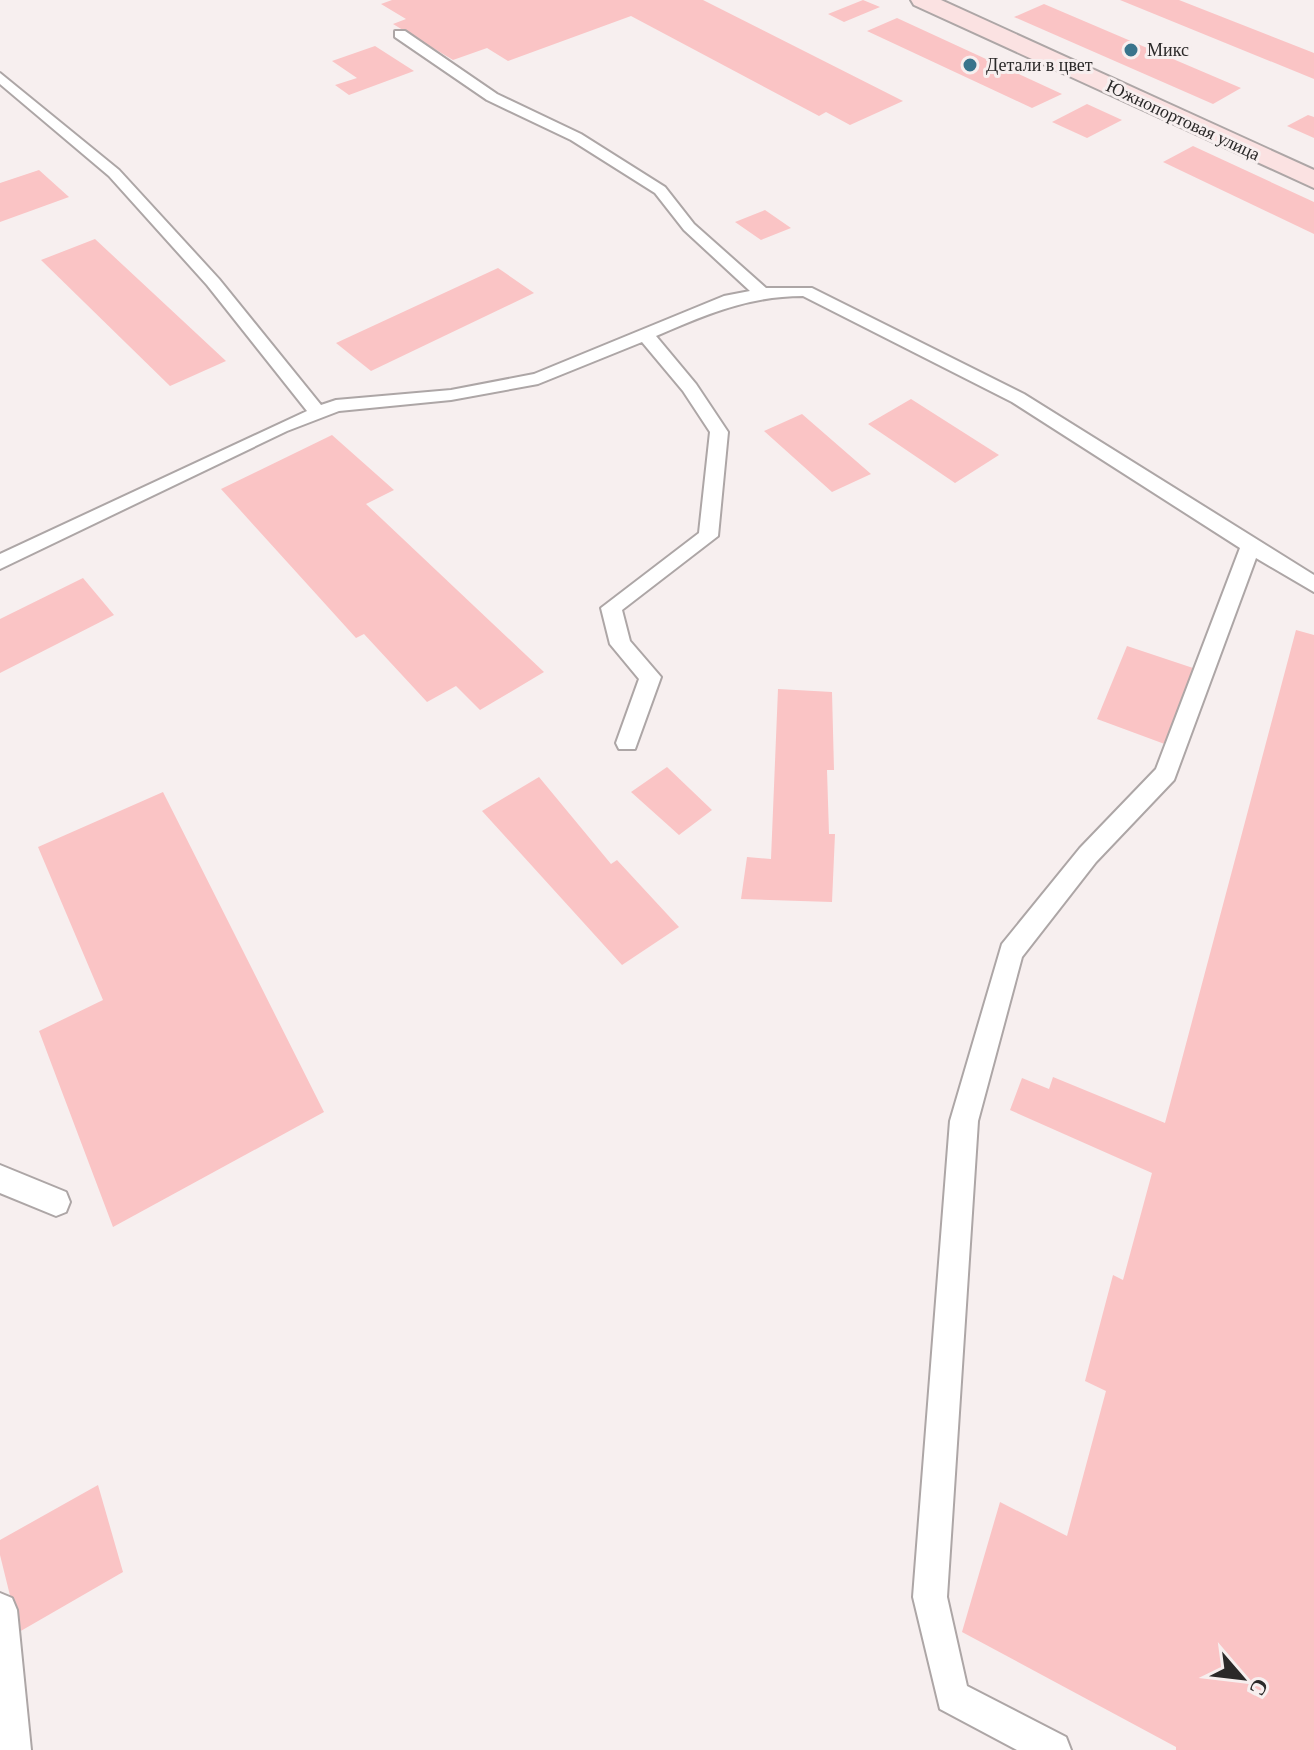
<svg xmlns="http://www.w3.org/2000/svg" width="1314" height="1750" font-family="Georgia,serif">
<style>
.building{fill:#fac4c5}
.lines{fill:none;stroke-linecap:round;stroke-linejoin:round}
.lane-casing{stroke:#ada6a6;stroke-width:4}
.secondary-casing{stroke:#ada6a6;stroke-width:4}
.lane{fill:#fff;fill-rule:evenodd}
.secondary{fill:#fbe2e2;fill-rule:evenodd}
.poi-dot{fill:#39748c;stroke:#f7efef;stroke-width:3}
.labels{text-anchor:middle;stroke-width:6;stroke-linejoin:round;paint-order:stroke}
.far-poi-label{font-size:18px;fill:#2b2929;stroke:#f7efef;text-anchor:start}
.far-street-label{font-size:18px;fill:#2b2929;stroke:#f7efef}
</style>
<rect width="100%" height="100%" fill="#f7efef"/>
<path class="building" d="M392,0H703L903,101L850,125L826,112L819,116L631,16L508,61L487,48L453,60L393,24L406,19L381,4Z
M863,0L880,7L844,22L828,14Z
M1120,0H1179L1314,53V79Z
M1044,4L1241,88L1213,104L1014,17Z
M897,18L1062,94L1032,108L867,31Z
M375,46L414,71L349,95L335,85L357,78L332,61Z
M1087,104L1122,120L1087,138L1052,122Z
M1308,115L1314,117V138L1287,126Z
M1193,146L1314,202V234L1163,162Z
M39,170L69,197L0,222V183Z
M765,210L791,228L761,240L735,222Z
M95,239L226,361L170,386L41,260Z
M498,268L534,293L371,371L336,343Z
M911,399L999,455L955,483L868,424Z
M802,414L871,474L832,492L764,431Z
M332,435L394,490L366,504L544,672L480,710L456,686L427,702L364,634L356,638L221,489Z
M83,578L114,615L0,673V619Z
M1296,630L1314,635V1750H1176V1747L962,1632L1000,1502L1067,1536L1106,1391L1085,1381L1113,1275L1123,1280L1152,1173L1010,1110L1022,1078L1049,1089L1053,1077L1165,1123Z
M1127,646L1199,670L1170,746L1097,719Z
M778,689L832,692L834,770H827L829,834H835L832,902L741,899L747,857L771,859Z
M667,767L712,810L679,835L631,792Z
M539,777L611,864L617,860L679,927L622,965L482,811Z
M163,792L324,1112L113,1227L39,1031L103,1000L38,847Z
M98,1485L123,1572L19,1632L0,1555V1540Z"/>
<g class="lines">
<defs>
<path id="lane" d="M395,31H405L497,94L581,134L665,187L694,224L766,288H812L1024,394L1314,575V592L1256,558L1174,780L1096,862L1022,957L978,1121L947,1597L967,1686L1066,1737L1071,1750H1017L940,1709L913,1597L950,1121L1002,944L1080,848L1156,769L1240,548L1012,402L803,296C748,296 705,315 656,336L696,384L728,432L718,536L622,610L630,641L661,677L635,749H619L616,743L639,679L610,644L601,608L699,533L710,432L683,391L642,342L538,384L451,400L339,411L287,431L0,569V554L307,411L207,285L109,176L0,84V73L119,170L219,279L321,405L336,400L451,390L534,374L724,296L750,291L684,230L655,193L571,140L487,100L395,37Z
M0,1165L66,1192L70,1202L66,1212L56,1216L0,1193Z
M0,1593L12,1598L17,1610L31,1750H0Z"/>
<path id="secondary" d="M911,0H941L1314,170V188L914,5Z"/>
</defs>
<use href="#lane" class="lane-casing"/>
<use href="#secondary" class="secondary-casing"/>
<use href="#lane" class="lane"/>
<use href="#secondary" class="secondary"/>
</g>
<g class="poi-dot">
<circle cx="1131" cy="50" r="8"/>
<circle cx="970" cy="65" r="8"/>
</g>
<g class="labels">
<g class="far-poi-label">
<text x="1147" y="56">Микс</text>
<text x="986" y="71">Детали в цвет</text>
</g>
<g class="far-street-label">
<text transform="translate(1183 120) rotate(25)" y="6">Южнопортовая улица</text>
</g>
</g>
<g transform="translate(1242 1678) rotate(118)" stroke="#f7efef" stroke-width="6" paint-order="stroke">
<path d="M0-6L14 30L0 20L-14 30Z" fill="#2b2929"/>
<text y="-12" font-size="22" font-weight="bold" text-anchor="middle" fill="#2b2929">С</text>
</g>
</svg>
